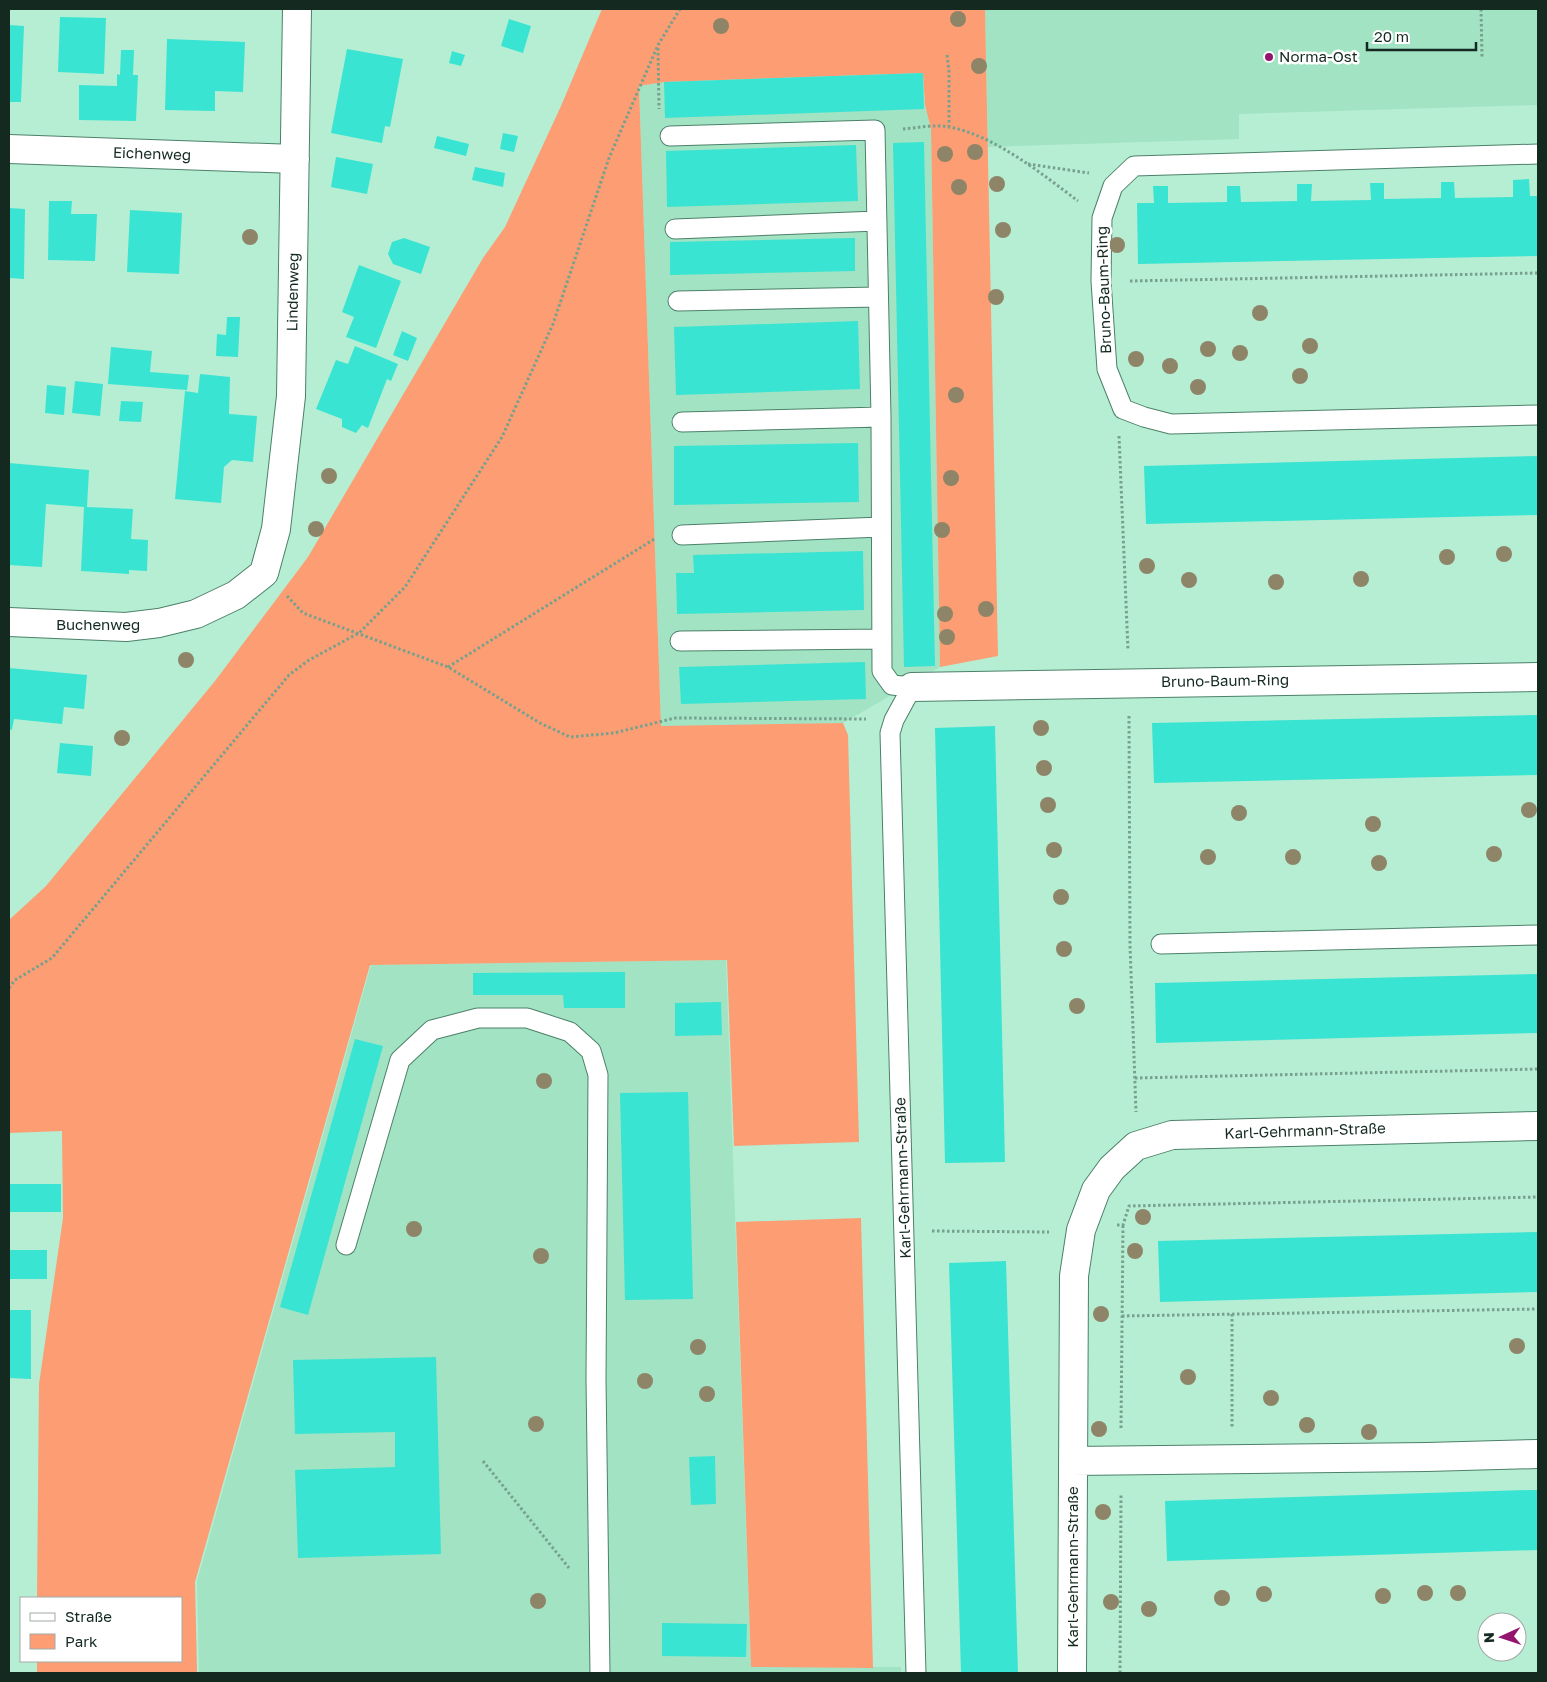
<svg xmlns="http://www.w3.org/2000/svg" width="1547" height="1682" font-family="'Golos Text',sans-serif">
<style>
.built{fill:#a2e3c4}
.green{fill:#fd9d73}
.building{fill:#3ae4d2}
.lines{fill:none;stroke-linecap:round;stroke-linejoin:round}
.lane-casing{stroke:#4c8069;stroke-width:21}
.street-casing{stroke:#4c8069;stroke-width:30}
.path{stroke:#77a18d;stroke-width:3;stroke-dasharray:2.5 2.5;stroke-linecap:butt}
.lane{stroke:#fff;stroke-width:19}
.street{stroke:#fff;stroke-width:28}
.tree{fill:#8e8467}
.poi-dot{fill:#94156e;stroke:#fff;stroke-width:2}
.labels{text-anchor:middle;stroke-width:5;stroke-linejoin:round;paint-order:stroke}
.poi-label{font-size:15px;fill:#142a20;stroke:#fff;text-anchor:start}
.street-label{font-size:15px;fill:#142a20;stroke:#fff}
</style>
<rect width="100%" height="100%" fill="#b6eed3"/>
<path class="built" d="M985,9H1538V105L1239,114V139L988,147Z
M923,73L925,105L931,129L940,667L843,723L661,727L639,86L664,82Z
M726,960L751,1667H901V1673H199L197,1581L371,965Z"/>
<path class="green" d="M602,9H985L998,656L940,667L931,129L925,105L923,73L664,82L639,86L661,726L843,723L848,735L859,1142L734,1146L727,960L370,965L195,1582L197,1673H37V1661H181V1598H37L39,1384L63,1218L62,1131L9,1133V920L46,886L215,681L308,557L483,258L505,227L561,106Z
M861,1218L873,1668L751,1667L736,1222Z"/>
<path class="building" d="M60,17L106,18L104,74L58,72Z
M509,19L531,26L523,53L501,46Z
M9,25L24,26L21,102H9Z
M167,39L245,42L243,92L215,91V111L165,110Z
M347,49L403,59L390,127L385,126L382,143L331,133Z
M121,50H134L133,75H138L136,121L79,120V85L117,86V74L120,75Z
M452,51L465,55L461,66L449,63Z
M923,73L924,109L665,118L664,82Z
M503,133L518,136L514,152L500,149Z
M437,136L469,144L466,156L434,148Z
M924,142L935,666L904,667L893,143Z
M856,145L858,201L667,207L666,151Z
M336,157L373,164L367,194L331,187Z
M475,167L505,173L503,187L472,180Z
M1529,179L1530,196H1538V256L1138,264L1137,203H1154L1153,186H1168V203L1227,202V186H1240L1241,202L1297,201V184H1312L1311,201L1371,200L1370,183H1384V199L1441,198V182H1454L1455,198L1513,197V180Z
M49,201H72L71,214H97L95,261L48,260Z
M9,208L25,209L24,279L9,278Z
M130,210L182,213L179,274L127,272Z
M404,238L430,247L421,274L393,264L388,254L392,242Z
M855,238V271L670,275V242Z
M359,265L401,281L376,348L346,337L354,317L342,312Z
M227,317H240L238,357L216,356L217,334L226,335Z
M858,321L860,389L676,395L674,327Z
M402,331L417,338L408,361L393,355Z
M355,346L398,364L391,381L387,379L368,428L362,425L356,433L342,427V419L316,409L336,360L348,364Z
M111,347L152,351L150,372L189,375L187,390L108,384Z
M200,374L230,377L229,414L257,416L253,462L232,460L224,467L221,503L175,499L185,391L198,393Z
M75,381L103,384L100,416L72,413Z
M47,385L66,387L64,415L45,413Z
M121,401L143,402L141,422L119,421Z
M858,443L859,502L674,505V446Z
M1538,456V515L1146,524L1144,466Z
M9,463L89,470L87,507L133,509L131,539L148,540L147,571L129,570V574L81,571L84,507L46,504L42,567L9,565Z
M863,551L864,610L677,614L676,573H694L693,555Z
M865,662L866,699L681,704L679,667Z
M9,668L87,675L84,709L64,707L62,724L14,719L12,730L9,729Z
M1538,715V775L1154,783L1152,723Z
M995,726L1005,1162L945,1163L935,728Z
M60,743L93,746L91,776L57,773Z
M625,972V1008H564L563,995H473V973Z
M1538,974V1033L1156,1043L1155,983Z
M721,1002L722,1035L675,1036V1003Z
M355,1039L383,1046L308,1315L280,1307Z
M688,1092L693,1299L625,1300L620,1093Z
M9,1184H61V1212H9Z
M1538,1232V1292L1160,1302L1158,1241Z
M9,1250H47V1279H9Z
M1006,1261L1018,1673H961L949,1263Z
M9,1310H31V1379L9,1378Z
M436,1357L441,1554L298,1558L295,1470L395,1467V1432L295,1434L293,1360Z
M715,1456L716,1504L691,1505L689,1457Z
M1529,1490H1538V1550L1167,1561L1165,1501Z
M662,1623L747,1624L746,1657L662,1656Z"/>
<g class="lines">
<defs>
<path id="lane" d="M670,136L875,130L881,417L882,671L892,685L912,687L894,720L890,733L916,1673
M1538,154L1134,166L1113,186L1102,218L1101,281L1107,369L1123,409L1144,417L1171,424L1538,415
M675,229L877,221
M678,301L878,297
M682,422L881,417
M682,535L881,527
M680,641L882,639
M1161,944L1538,935
M346,1245L400,1060L432,1030L478,1018H527L570,1032L591,1051L598,1075L596,1379L600,1673"/>
<path id="street" d="M9,149L295,159
M9,622L126,627L159,623L196,614L236,595L264,573L276,529L291,396L297,9
M912,687L1538,677
M1073,1461L1427,1457L1538,1454
M1072,1673L1074,1276L1081,1230L1096,1190L1112,1168L1136,1146L1172,1135L1538,1126"/>
</defs>
<use href="#lane" class="lane-casing"/>
<use href="#street" class="street-casing"/>
<path class="path" d="M1481,9L1482,57
M658,48L659,109
M947,55L949,71V126
M903,129C917,128 935,124 949,127C994,135 1042,174 1078,201
M1028,164L1089,173
M1130,281L1538,273
M1119,436L1128,650
M287,596L303,613L448,667L540,723L570,737L614,733L675,718L866,719
M448,667L656,538
M1129,716L1130,945L1136,1112
M9,988L15,980L52,958L289,675L309,660L359,633L405,587L502,437L553,324L609,158L658,45L680,9
M1135,1078L1538,1069
M1117,1225H1123L1129,1206L1538,1197
M932,1231L1049,1232
M1232,1314V1427
M1122,1316L1538,1309
M1121,1428L1123,1225
M483,1461L569,1568
M1120,1673L1121,1494"/>
<use href="#lane" class="lane"/>
<use href="#street" class="street"/>
</g>
<g class="tree">
<circle cx="958" cy="19" r="8"/>
<circle cx="721" cy="26" r="8"/>
<circle cx="979" cy="66" r="8"/>
<circle cx="975" cy="152" r="8"/>
<circle cx="945" cy="154" r="8"/>
<circle cx="997" cy="184" r="8"/>
<circle cx="959" cy="187" r="8"/>
<circle cx="1003" cy="230" r="8"/>
<circle cx="250" cy="237" r="8"/>
<circle cx="1117" cy="245" r="8"/>
<circle cx="996" cy="297" r="8"/>
<circle cx="1260" cy="313" r="8"/>
<circle cx="1310" cy="346" r="8"/>
<circle cx="1208" cy="349" r="8"/>
<circle cx="1240" cy="353" r="8"/>
<circle cx="1136" cy="359" r="8"/>
<circle cx="1170" cy="366" r="8"/>
<circle cx="1300" cy="376" r="8"/>
<circle cx="1198" cy="387" r="8"/>
<circle cx="956" cy="395" r="8"/>
<circle cx="329" cy="476" r="8"/>
<circle cx="951" cy="478" r="8"/>
<circle cx="316" cy="529" r="8"/>
<circle cx="942" cy="530" r="8"/>
<circle cx="1504" cy="554" r="8"/>
<circle cx="1447" cy="557" r="8"/>
<circle cx="1147" cy="566" r="8"/>
<circle cx="1361" cy="579" r="8"/>
<circle cx="1189" cy="580" r="8"/>
<circle cx="1276" cy="582" r="8"/>
<circle cx="986" cy="609" r="8"/>
<circle cx="945" cy="614" r="8"/>
<circle cx="947" cy="637" r="8"/>
<circle cx="186" cy="660" r="8"/>
<circle cx="1041" cy="728" r="8"/>
<circle cx="122" cy="738" r="8"/>
<circle cx="1044" cy="768" r="8"/>
<circle cx="1048" cy="805" r="8"/>
<circle cx="1529" cy="810" r="8"/>
<circle cx="1239" cy="813" r="8"/>
<circle cx="1373" cy="824" r="8"/>
<circle cx="1054" cy="850" r="8"/>
<circle cx="1494" cy="854" r="8"/>
<circle cx="1208" cy="857" r="8"/>
<circle cx="1293" cy="857" r="8"/>
<circle cx="1379" cy="863" r="8"/>
<circle cx="1061" cy="897" r="8"/>
<circle cx="1064" cy="949" r="8"/>
<circle cx="1077" cy="1006" r="8"/>
<circle cx="544" cy="1081" r="8"/>
<circle cx="1143" cy="1217" r="8"/>
<circle cx="414" cy="1229" r="8"/>
<circle cx="1135" cy="1251" r="8"/>
<circle cx="541" cy="1256" r="8"/>
<circle cx="1101" cy="1314" r="8"/>
<circle cx="1517" cy="1346" r="8"/>
<circle cx="698" cy="1347" r="8"/>
<circle cx="1188" cy="1377" r="8"/>
<circle cx="645" cy="1381" r="8"/>
<circle cx="707" cy="1394" r="8"/>
<circle cx="1271" cy="1398" r="8"/>
<circle cx="536" cy="1424" r="8"/>
<circle cx="1307" cy="1425" r="8"/>
<circle cx="1099" cy="1429" r="8"/>
<circle cx="1369" cy="1432" r="8"/>
<circle cx="1103" cy="1512" r="8"/>
<circle cx="1425" cy="1593" r="8"/>
<circle cx="1458" cy="1593" r="8"/>
<circle cx="1264" cy="1594" r="8"/>
<circle cx="1383" cy="1596" r="8"/>
<circle cx="1222" cy="1598" r="8"/>
<circle cx="538" cy="1601" r="8"/>
<circle cx="1111" cy="1602" r="8"/>
<circle cx="1149" cy="1609" r="8"/>
</g>
<circle class="poi-dot" cx="1269" cy="57" r="5"/>
<g class="labels">
<g class="poi-label">
<text x="1279" y="62">Norma-Ost</text>
</g>
<g class="street-label">
<text transform="translate(152 154) rotate(2)" y="5">Eichenweg</text>
<text transform="translate(1104 290) rotate(-92)" y="5">Bruno-Baum-Ring</text>
<text transform="translate(293 292) rotate(-89)" y="5">Lindenweg</text>
<text x="98" y="630">Buchenweg</text>
<text transform="translate(1225 681) rotate(-1)" y="5">Bruno-Baum-Ring</text>
<text transform="translate(1305 1131) rotate(-2)" y="5">Karl-Gehrmann-Straße</text>
<text transform="translate(903 1178) rotate(-92)" y="5">Karl-Gehrmann-Straße</text>
<text transform="translate(1073 1567) rotate(-90)" y="5">Karl-Gehrmann-Straße</text>
</g>
</g>
<rect width="1547" height="1682" fill="none" stroke="#142a20" stroke-width="20"/>
<rect x="20" y="1597" width="162" height="65" fill="#ffffff" stroke="#a1aaa6"/>
<rect x="30" y="1613" width="25" height="8" fill="#ffffff" stroke="#a1aaa6"/>
<text x="65" y="1622" font-size="15" fill="#142a20">Straße</text>
<rect x="30" y="1634" width="25" height="15" fill="#fd9d73" stroke="#a1aaa6"/>
<text x="65" y="1647" font-size="15" fill="#142a20">Park</text>
<g transform="translate(1502 1637) rotate(267)"><circle r="24" fill="#ffffff" stroke="#a1aaa6"/>
<path d="M0-4L9 19L0 12L-9 19Z" fill="#94156e"/>
<text y="-8" font-size="14" font-weight="bold" text-anchor="middle" fill="#142a20">N</text>
</g>
<path d="M1367 42v8h109v-8" fill="none" stroke="#142a20" stroke-width="2.5"/>
<text x="1374" y="42" font-size="15" fill="#142a20" stroke="#ffffff" stroke-width="4" paint-order="stroke">20 m</text>
</svg>
